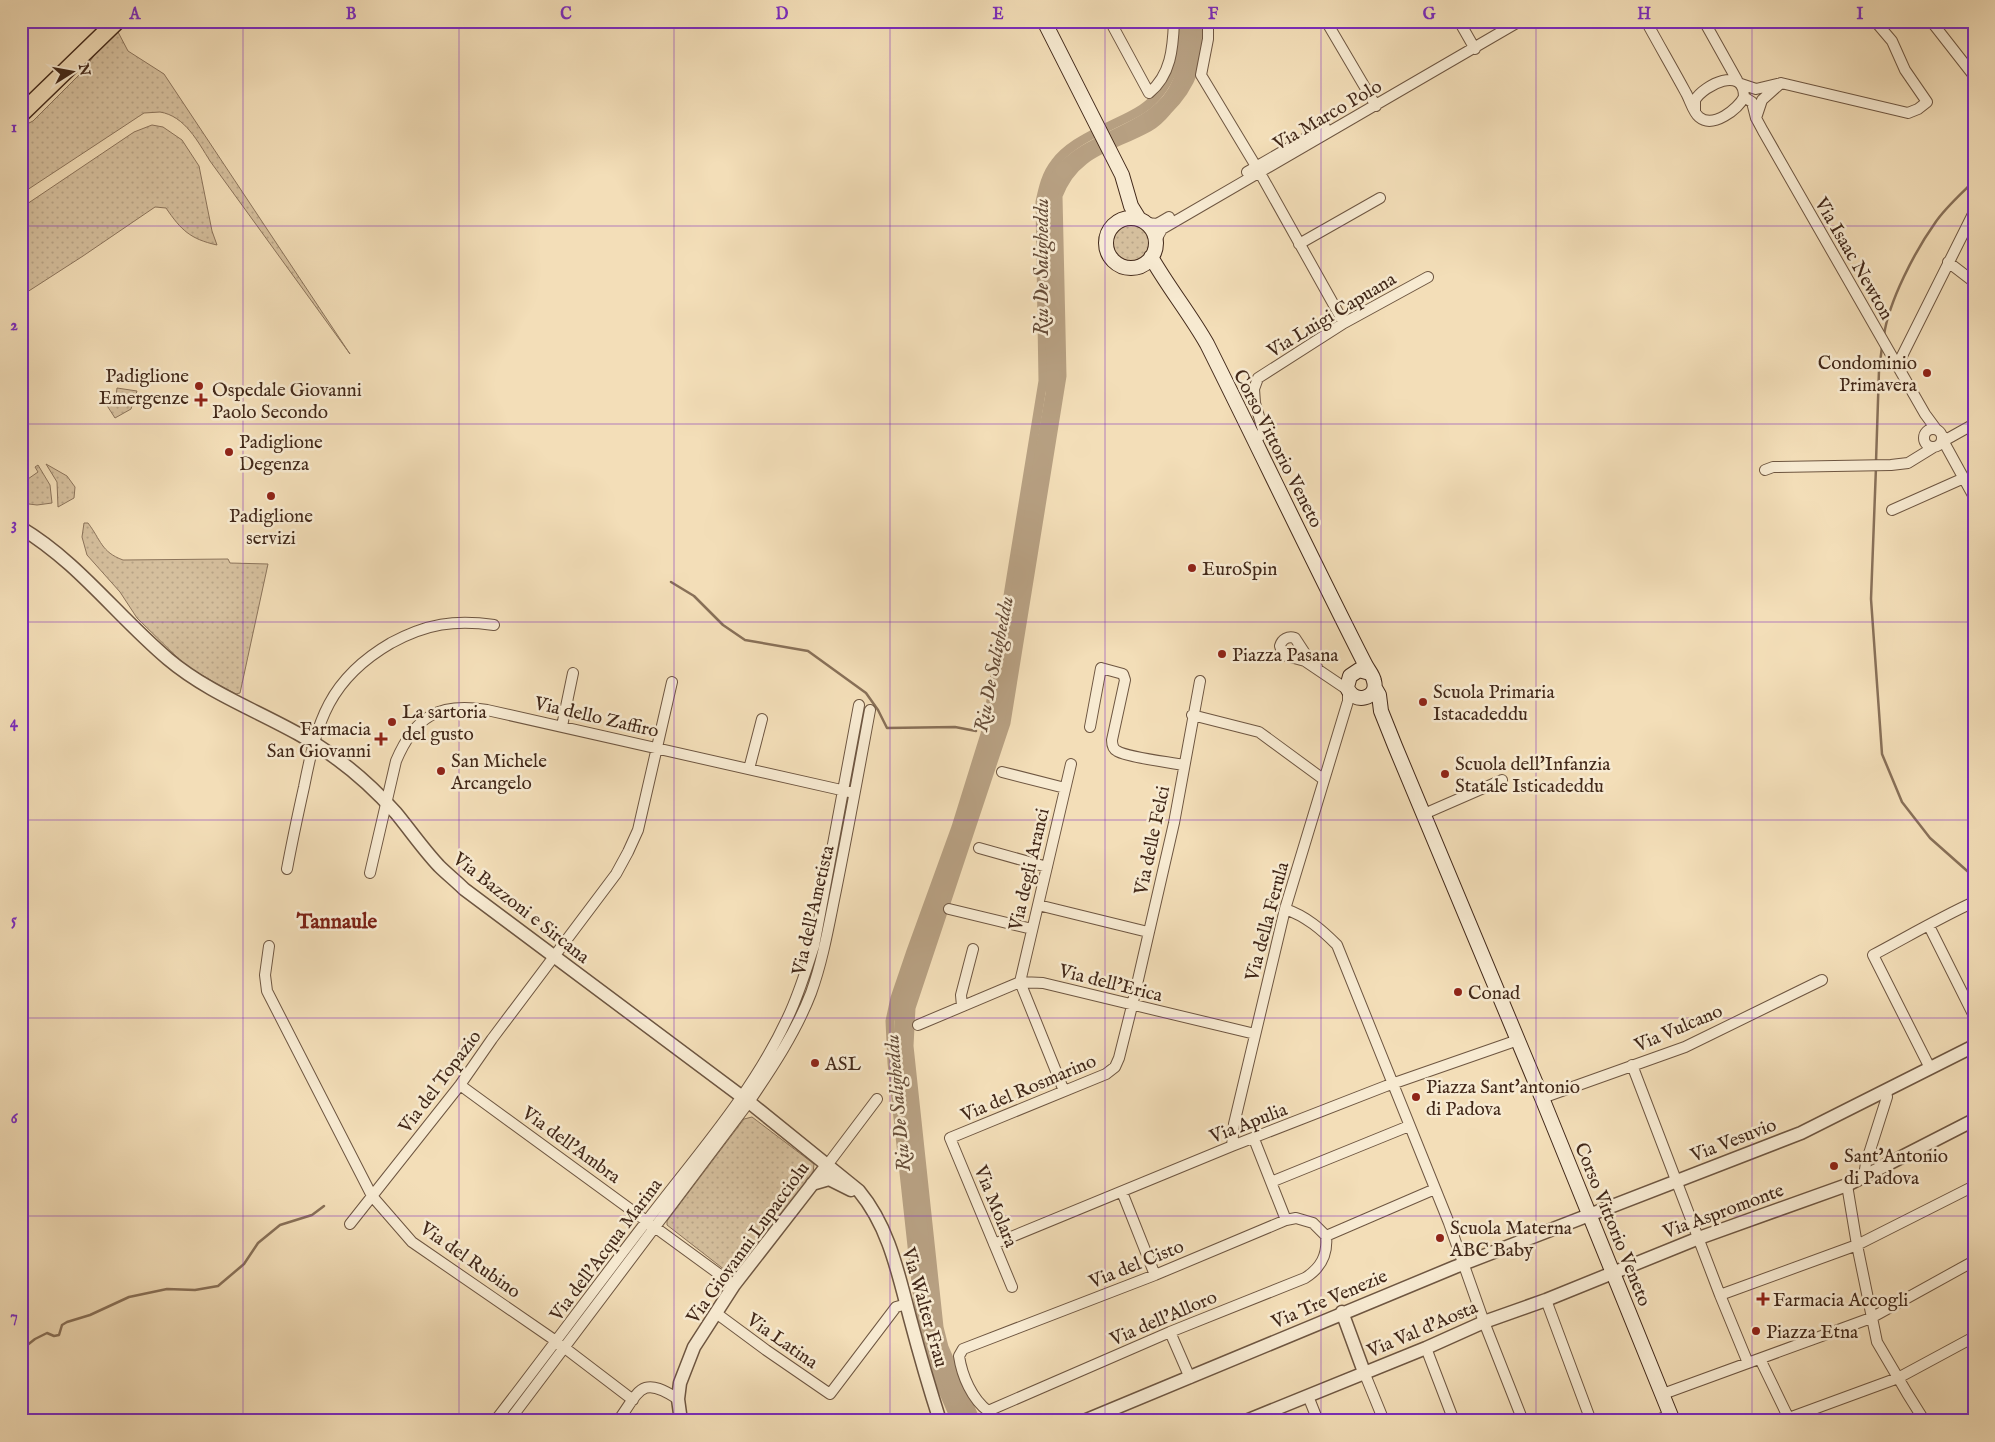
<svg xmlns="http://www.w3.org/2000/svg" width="1995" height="1442" font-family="'IM FELL English',serif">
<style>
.grass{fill:url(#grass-dots);stroke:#8c745b}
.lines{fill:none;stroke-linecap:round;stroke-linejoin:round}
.stream{stroke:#887058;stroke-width:2.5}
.canal{stroke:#b7a082;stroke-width:9}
.river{stroke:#b7a082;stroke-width:15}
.minor-casing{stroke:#6e5641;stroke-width:12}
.tertiary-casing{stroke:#6e5641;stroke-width:15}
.secondary-casing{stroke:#422819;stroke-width:16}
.trunk-casing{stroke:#422819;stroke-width:19}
.minor{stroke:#f7ead1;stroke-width:10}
.tertiary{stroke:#f7ead1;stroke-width:12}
.secondary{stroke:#f7ead1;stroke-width:14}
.trunk{stroke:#f3deb8;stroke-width:16}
.grid{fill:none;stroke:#7b2cbf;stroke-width:1;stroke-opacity:0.55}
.poi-dot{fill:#8f2418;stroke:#f7ead1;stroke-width:2}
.labels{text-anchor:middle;stroke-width:5;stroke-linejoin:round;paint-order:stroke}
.street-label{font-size:19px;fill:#422819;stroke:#f7ead1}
.poi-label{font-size:19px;fill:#422819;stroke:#f7ead1;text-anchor:start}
.water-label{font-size:20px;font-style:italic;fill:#654c38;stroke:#f7ead1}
.quarter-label{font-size:21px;font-weight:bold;fill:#7a1f14;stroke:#f7ead1}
.neatline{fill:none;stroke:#7b2cbf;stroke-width:2}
.grid-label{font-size:16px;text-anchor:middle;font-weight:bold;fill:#7b2cbf}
</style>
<defs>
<pattern id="grass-dots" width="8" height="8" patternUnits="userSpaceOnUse" patternTransform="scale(1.25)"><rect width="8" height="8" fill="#d5bf9d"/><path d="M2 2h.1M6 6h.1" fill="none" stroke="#b8a487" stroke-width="1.8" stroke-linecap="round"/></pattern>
</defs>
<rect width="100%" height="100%" fill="#f3deb8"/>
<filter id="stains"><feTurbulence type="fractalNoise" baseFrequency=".004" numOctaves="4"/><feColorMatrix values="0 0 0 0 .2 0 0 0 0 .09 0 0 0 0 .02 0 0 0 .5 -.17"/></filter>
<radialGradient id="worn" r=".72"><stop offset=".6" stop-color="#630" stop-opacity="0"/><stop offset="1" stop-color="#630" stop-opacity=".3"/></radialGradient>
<path class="grass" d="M118,32L128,51L164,74L350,354L210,161C198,142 185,116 160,112C155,112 149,113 144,113L21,194V127L33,121L84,70L102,44Z
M152,125L163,127L182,140L199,166L212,231L217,245C190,239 181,230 166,208L155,207L83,256L21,296V208L134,132Z
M1112 243a19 19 0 1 1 38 0a19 19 0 1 1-38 0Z
M117,388L137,391L131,409L115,418L106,404L116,397Z
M46,464L67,476L75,487L74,498L58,507L57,482Z
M38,465L50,485L52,503L37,505L21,503V475L25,481L38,472L35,467Z
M84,523H88C101,540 101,552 123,560L228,559L230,563L268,564L240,693L236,694L187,667L137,618L120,592L87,555L82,537Z
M752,1117L814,1164L813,1173L736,1274H730L667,1225V1221L744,1119Z"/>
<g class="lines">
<path class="stream" d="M1884,335C1889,301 1915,251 1935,223C1945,208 1961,194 1974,181
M1876,462L1879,370L1882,347
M1876,467L1871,599L1882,754L1902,802L1930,838L1974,877
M671,582L694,596L723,625L745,640L808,651L866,693L878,710L887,728L955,727L976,731
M989,739L992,744
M21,1350L35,1339L47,1333L54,1336L59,1335L62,1325L67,1322L90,1315L129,1297L167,1289L195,1290L218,1286L244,1264L258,1243L280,1225L312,1215L324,1206"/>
<path class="canal" d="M956,1421L929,1359L918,1301L892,1063L890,1021L895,998L911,951L956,827L985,734L989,712L1043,381L1040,202C1043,188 1046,174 1055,163C1066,148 1085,138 1101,130C1115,123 1130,117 1142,109C1171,90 1181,54 1181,21
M976,1421L944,1347L939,1327L909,1046L911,1008L1006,723L1062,376L1058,196C1075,151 1111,148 1149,127C1156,123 1162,117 1167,111C1193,86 1202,57 1200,21"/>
<path class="river" d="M966,1421L936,1351L930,1327L902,1047V1012L911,980L992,744L999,712L1022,570L1053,394L1054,373L1050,195C1053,188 1055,180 1060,174C1093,133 1159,134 1180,82C1188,62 1189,42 1190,21"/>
<defs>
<path id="minor" d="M1110,21L1149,93C1171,75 1173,48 1174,21
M1208,21V39L1201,75L1260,173L1344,323
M1326,21L1376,106
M1459,21L1475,49
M1646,21C1659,45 1673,69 1686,93C1690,100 1693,112 1699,117C1713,129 1738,109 1744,97C1744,65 1704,85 1695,100V111
M1704,21L1737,80
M1931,21L1974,76
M1741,84L1756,89L1781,83L1908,113L1918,109L1927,102L1905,70L1892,41L1875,21
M1744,97L1752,102L1756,118L1763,131L1925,414L1936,429
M1756,118L1762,100L1781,83
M1247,172L1325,127
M1147,223L1157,224L1169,217
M1156,240L1162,229L1520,21
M1299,244L1380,198
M1948,262L1974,282
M1897,366L1974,212
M1924 438a9 9 0 1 1 18 0a9 9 0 1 1-18 0Z
M1942,439L1949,438L1974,424
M1255,440L1261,435L1263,430L1255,403L1254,389L1258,378L1344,323L1428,277
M1941,442L1946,446L1974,497
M1765,470L1773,467L1891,465L1908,463L1934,447
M1892,510L1964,478
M1192,715L1259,732L1323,779
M562,726L573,673
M1090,727L1101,668L1123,674L1125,680L1112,740C1112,744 1113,749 1117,751C1129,758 1169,762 1184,765
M749,769L762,719
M1002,772L1065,788
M1424,814L1502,780
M979,848L1047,867
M287,869C292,842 298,814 304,787C317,721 329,679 391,643C426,624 455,619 494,625
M370,873L396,761C415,716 439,702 487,710L850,792
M1038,905L1148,932
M949,909L1032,929
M1285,909C1306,916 1322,930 1337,945L1449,1223L1484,1322L1523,1421
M1929,926L1974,1016
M269,946L265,975L267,991L372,1196L412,1242L553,1339L633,1400
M1020,982L1071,764
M1020,982L1064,1091
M962,1006L961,995L973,949
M918,1025L1020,982L1043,983L1255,1034
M1632,1065L1720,1295L1748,1363
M1930,1068L1873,955C1907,937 1939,918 1974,902
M460,1085L734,1285
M1542,1098L1685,1047L1822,980
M1254,1139L1286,1220
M1232,1146L1234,1124L1285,909L1348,701V690L1305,661L1283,655L1280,646C1282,639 1288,636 1295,638L1308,658L1317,667
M828,1164L877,1099
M1864,1176L1866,1163L1887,1097L1886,1091
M1271,1182L1409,1126
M1847,1185L1857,1245L1877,1342L1907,1393L1922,1417L1926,1421
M1122,1192L1155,1275
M1296,1218L1313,1223L1326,1236C1328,1255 1321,1268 1305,1278L1170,1332L988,1411C972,1399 962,1376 959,1356L963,1349L1155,1275L1286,1220Z
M350,1224L460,1085L492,1039L616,874L628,852L638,830L672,682
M1326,1236L1435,1189
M994,1244L1232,1146L1386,1086L1518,1040
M1012,1287L950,1138L1106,1074L1115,1067L1119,1058L1132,1006L1174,823L1200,681
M1720,1295L1857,1245L1974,1186
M1546,1300L1591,1421
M716,1313L766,1350L830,1394L896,1307L907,1304
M1170,1332L1190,1378
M1426,1348L1454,1421
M1760,1359L1790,1421
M1364,1372L1384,1421
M1663,1394L1871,1318L1974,1261
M1308,1396L1318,1421
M1789,1418L1898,1378L1974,1337
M495,1421C546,1355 595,1288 646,1222C696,1156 753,1093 788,1017C799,994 806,970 814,946L859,705
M509,1421L749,1102C772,1068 796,1032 811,993C823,960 829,924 836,890C848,830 859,770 870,710
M618,1421C640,1390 641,1375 678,1399
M1654,1421L1670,1415"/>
<path id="tertiary" d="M21,528C78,562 117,616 168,659C219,702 285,719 337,759C359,775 378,793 396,813C410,830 423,849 439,866C447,874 456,881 464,889L749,1102L859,1191C889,1227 898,1273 910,1318C919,1352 929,1387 940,1421
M812,1184L829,1179L851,1190
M1342,1312L1364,1372
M681,1421L678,1399L680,1383L694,1347L734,1285L828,1164
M1084,1421L1455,1267L1801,1133L1974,1046
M1246,1421L1426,1348L1484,1322L1546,1300L1699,1238L1847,1185L1974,1120"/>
<path id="secondary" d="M1044,21L1122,175L1131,206L1139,219
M1106 243a25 25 0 1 1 50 0a25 25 0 1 1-50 0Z
M1151,257C1168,287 1190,314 1207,344C1260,450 1311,558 1365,664C1368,670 1373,675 1374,681C1379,699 1353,705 1347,687L1350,676L1359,670L1370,673
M1375,688L1379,695L1381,711L1395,746L1542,1098L1673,1421"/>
<path id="trunk" d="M21,114L117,21"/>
</defs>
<use href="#minor" class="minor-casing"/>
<use href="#tertiary" class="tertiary-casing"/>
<use href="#secondary" class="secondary-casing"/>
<use href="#trunk" class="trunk-casing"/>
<use href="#minor" class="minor"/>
<use href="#tertiary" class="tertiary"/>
<use href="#secondary" class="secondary"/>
<use href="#trunk" class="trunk"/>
</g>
<path class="grid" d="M243,21V1421M459,21V1421M674,21V1421M890,21V1421M1105,21V1421M1321,21V1421M1536,21V1421M1752,21V1421M21,226H1974M21,424H1974M21,622H1974M21,820H1974M21,1018H1974M21,1216H1974"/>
<g class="poi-dot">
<circle cx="1927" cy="373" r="5"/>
<circle cx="199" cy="386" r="5"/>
<path d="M198.5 392.5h5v5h5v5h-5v5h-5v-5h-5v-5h5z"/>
<circle cx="229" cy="452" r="5"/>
<circle cx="271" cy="496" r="5"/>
<circle cx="1192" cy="568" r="5"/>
<circle cx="1222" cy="654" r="5"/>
<circle cx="1423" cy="702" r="5"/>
<circle cx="392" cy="722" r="5"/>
<path d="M378.5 731.5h5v5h5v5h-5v5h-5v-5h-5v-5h5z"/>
<circle cx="441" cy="771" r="5"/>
<circle cx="1445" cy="774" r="5"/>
<circle cx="1458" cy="992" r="5"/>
<circle cx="815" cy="1063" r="5"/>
<circle cx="1416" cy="1097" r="5"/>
<circle cx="1834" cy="1166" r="5"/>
<circle cx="1440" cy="1238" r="5"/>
<path d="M1760.5 1291.5h5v5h5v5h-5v5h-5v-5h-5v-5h5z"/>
<circle cx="1756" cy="1331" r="5"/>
</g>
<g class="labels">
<g class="street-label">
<text transform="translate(1327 114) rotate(-30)" y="7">Via Marco Polo</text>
<text transform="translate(1855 258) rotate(60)" y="7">Via Isaac Newton</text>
<text transform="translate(1331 314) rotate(-31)" y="7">Via Luigi Capuana</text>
<text transform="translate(1279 448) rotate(63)" y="7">Corso Vittorio Veneto</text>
<text transform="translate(597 716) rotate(13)" y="7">Via dello Zaffiro</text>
<text transform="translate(1151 840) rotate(-78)" y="7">Via delle Felci</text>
<text transform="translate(1028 869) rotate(-77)" y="7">Via degli Aranci</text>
<text transform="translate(522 907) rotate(38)" y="7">Via Bazzoni e Sircana</text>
<text transform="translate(812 910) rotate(-77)" y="7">Via dell'Ametista</text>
<text transform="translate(1266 921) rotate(-75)" y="7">Via della Ferula</text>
<text transform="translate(1111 982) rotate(14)" y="7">Via dell'Erica</text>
<text transform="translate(1678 1027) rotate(-23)" y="7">Via Vulcano</text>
<text transform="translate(439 1081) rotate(-53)" y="7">Via del Topazio</text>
<text transform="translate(1028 1087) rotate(-23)" y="7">Via del Rosmarino</text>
<text transform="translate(1248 1122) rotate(-21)" y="7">Via Apulia</text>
<text transform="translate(1733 1139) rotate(-21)" y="7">Via Vesuvio</text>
<text transform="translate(572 1144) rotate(36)" y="7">Via dell'Ambra</text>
<text transform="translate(997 1206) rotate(68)" y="7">Via Molara</text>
<text transform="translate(1723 1210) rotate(-20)" y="7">Via Aspromonte</text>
<text transform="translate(1614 1224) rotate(68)" y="7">Corso Vittorio Veneto</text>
<text transform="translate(747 1242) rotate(-54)" y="7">Via Giovanni Lupacciolu</text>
<text transform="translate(605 1249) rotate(-53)" y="7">Via dell'Acqua Marina</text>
<text transform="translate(471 1259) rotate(35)" y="7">Via del Rubino</text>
<text transform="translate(1136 1263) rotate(-22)" y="7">Via del Cisto</text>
<text transform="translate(1329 1298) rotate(-23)" y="7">Via Tre Venezie</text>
<text transform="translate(926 1307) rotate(74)" y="7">Via Walter Frau</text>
<text transform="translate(1163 1317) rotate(-23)" y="7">Via dell'Alloro</text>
<text transform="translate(1422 1328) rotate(-23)" y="7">Via Val d'Aosta</text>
<text transform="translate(783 1340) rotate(35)" y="7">Via Latina</text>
</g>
<g class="poi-label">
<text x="1917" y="369" text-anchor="end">Condominio<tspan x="1917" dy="22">Primavera</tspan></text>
<text x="189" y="382" text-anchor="end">Padiglione<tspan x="189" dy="22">Emergenze</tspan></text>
<text x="212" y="396">Ospedale Giovanni<tspan x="212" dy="22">Paolo Secondo</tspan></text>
<text x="239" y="448">Padiglione<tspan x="239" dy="22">Degenza</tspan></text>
<text x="271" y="522" text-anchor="middle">Padiglione<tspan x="271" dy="22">servizi</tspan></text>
<text x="1202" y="575">EuroSpin</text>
<text x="1232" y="661">Piazza Pasana</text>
<text x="1433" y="698">Scuola Primaria<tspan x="1433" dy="22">Istacadeddu</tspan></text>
<text x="402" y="718">La sartoria<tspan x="402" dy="22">del gusto</tspan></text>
<text x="371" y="735" text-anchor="end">Farmacia<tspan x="371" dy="22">San Giovanni</tspan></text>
<text x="451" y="767">San Michele<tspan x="451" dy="22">Arcangelo</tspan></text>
<text x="1455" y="770">Scuola dell'Infanzia<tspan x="1455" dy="22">Statale Isticadeddu</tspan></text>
<text x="1468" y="999">Conad</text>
<text x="825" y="1070">ASL</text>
<text x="1426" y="1093">Piazza Sant'antonio<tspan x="1426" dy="22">di Padova</tspan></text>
<text x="1844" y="1162">Sant'Antonio<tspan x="1844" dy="22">di Padova</tspan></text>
<text x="1450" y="1234">Scuola Materna<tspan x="1450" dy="22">ABC Baby</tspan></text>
<text x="1773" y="1306">Farmacia Accogli</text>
<text x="1766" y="1338">Piazza Etna</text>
</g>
<g class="water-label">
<text transform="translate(1041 267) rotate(-90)" y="7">Riu De Saligheddu</text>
<text transform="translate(993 664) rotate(-79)" y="7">Riu De Saligheddu</text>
<text transform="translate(897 1103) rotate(-95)" y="7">Riu De Saligheddu</text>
</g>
<g class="quarter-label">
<text x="337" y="928">Tannaule</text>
</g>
</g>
<rect width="1995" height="1442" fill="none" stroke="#f3deb8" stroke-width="55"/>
<g transform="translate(72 72) rotate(79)" stroke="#f7ead1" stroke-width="4" paint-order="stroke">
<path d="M0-4L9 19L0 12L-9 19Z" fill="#422819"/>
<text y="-8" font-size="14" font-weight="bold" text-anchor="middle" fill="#422819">N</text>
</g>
<rect x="28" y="28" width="1940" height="1386" class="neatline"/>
<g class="grid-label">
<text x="135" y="19">A</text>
<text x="351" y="19">B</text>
<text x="566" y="19">C</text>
<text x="782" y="19">D</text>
<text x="998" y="19">E</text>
<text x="1213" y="19">F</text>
<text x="1429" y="19">G</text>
<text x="1644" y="19">H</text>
<text x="1860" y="19">I</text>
<text x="14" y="132">1</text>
<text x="14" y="330">2</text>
<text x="14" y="529">3</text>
<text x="14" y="727">4</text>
<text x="14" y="925">5</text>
<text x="14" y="1123">6</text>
<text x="14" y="1321">7</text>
</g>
<rect width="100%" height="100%" filter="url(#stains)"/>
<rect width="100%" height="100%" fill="url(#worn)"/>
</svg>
